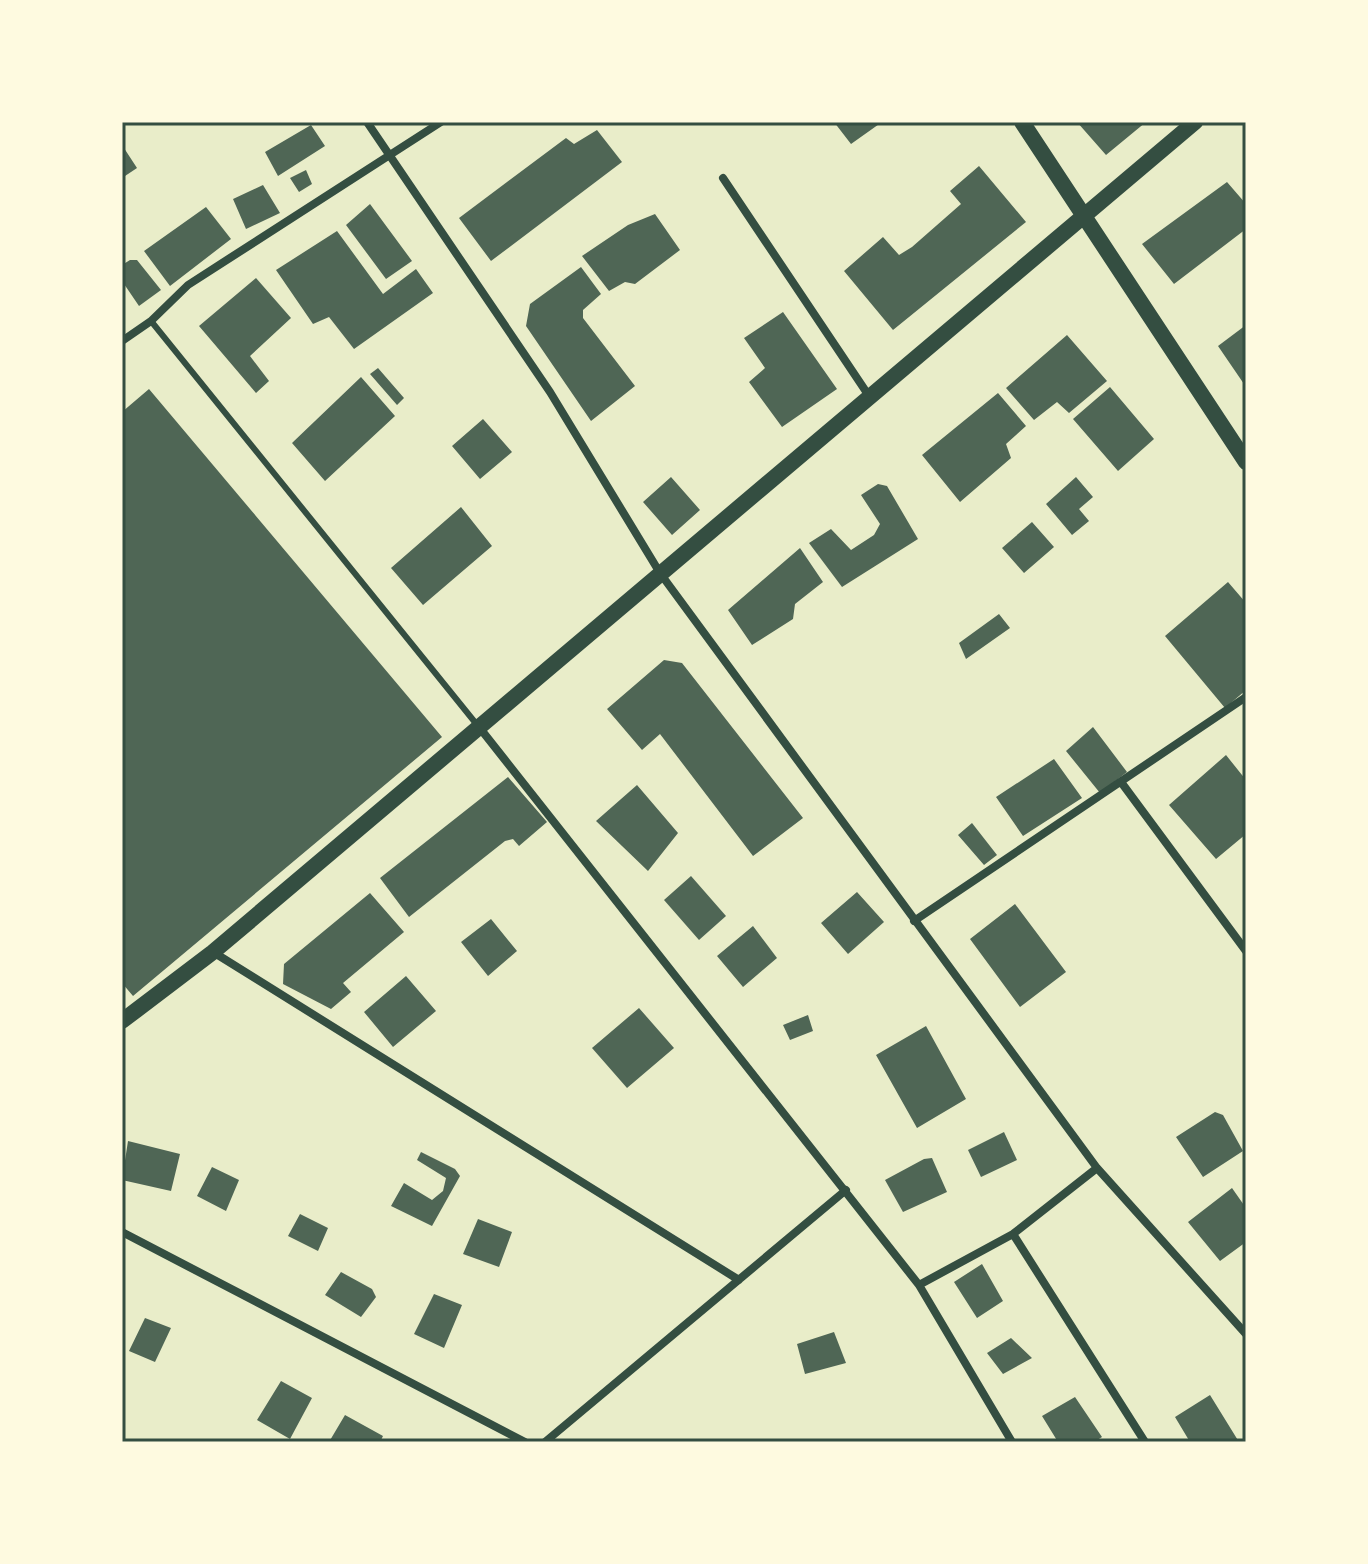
<svg xmlns="http://www.w3.org/2000/svg" width="1368" height="1564" font-family="'Playfair Display',serif">
<style>
.building{fill:#4f6655}
.lines{fill:none;stroke-linecap:round;stroke-linejoin:round}
.service{stroke:#344e41;stroke-width:6}
.minor{stroke:#344e41;stroke-width:8}
.secondary{stroke:#344e41;stroke-width:16}
.neatline{fill:none;stroke:#344e41;stroke-width:3}
</style>
<rect width="100%" height="100%" fill="#e9edc9"/>
<path class="building" d="M834,122H882L851,144Z
M1077,122H1146L1106,155Z
M311,125L325,146L278,176L265,152Z
M597,130L622,162L491,261L459,218L566,138L574,144Z
M122,145L137,168L122,178Z
M979,166L1026,222L893,330L844,271L883,237L899,255L912,247L961,204L950,191Z
M306,170L312,184L299,192L290,178Z
M1227,182L1246,204V229L1174,284L1142,244Z
M263,185L280,213L246,229L233,199Z
M370,204L412,261L386,279L346,225Z
M206,207L231,239L170,286L144,251Z
M655,214L680,250L635,284L625,282L609,291L582,256L628,225Z
M337,231L383,294L416,269L433,293L354,349L329,317L313,324L276,270Z
M130,260H137L161,290L139,306L122,281V265Z
M581,267L601,294L583,310V318L635,386L591,421L526,326L530,304Z
M256,278L291,318L250,356L269,381L256,393L199,326Z
M783,312L837,389L782,427L749,382L765,368L744,338Z
M1246,325V387L1218,346Z
M1067,335L1107,381L1069,413L1057,402L1034,420L1006,388Z
M378,368L404,398L397,405L370,374Z
M361,377L395,416L325,481L292,443Z
M1110,387L1154,439L1118,471L1073,419Z
M149,389L442,737L133,996L122,983V412Z
M998,393L1026,426L1006,444L1011,458L960,502L922,455Z
M483,419L512,452L480,479L452,446Z
M671,477L700,510L672,535L643,502Z
M1076,477L1093,497L1079,509L1089,521L1072,535L1046,504Z
M878,484L887,486L918,539L842,587L809,543L831,529L851,550L874,535L880,524L861,495Z
M461,507L492,546L423,605L391,568Z
M1032,522L1054,547L1024,573L1002,548Z
M800,548L823,582L795,604L793,619L752,645L728,610Z
M1228,582L1246,603V690L1225,708L1165,636Z
M999,614L1010,628L966,659L959,643Z
M664,660L682,663L803,818L753,856L660,734L642,750L607,709Z
M1093,727L1127,772L1100,793L1066,751Z
M1226,755L1246,780V834L1216,859L1169,805Z
M1054,759L1082,798L1023,836L996,797Z
M508,777L547,822L519,846L513,839L505,841L409,917L380,878Z
M637,785L678,833L648,871L596,821Z
M972,823L997,855L984,865L958,835Z
M691,876L726,916L699,940L664,900Z
M857,892L884,922L848,954L821,923Z
M370,893L404,932L343,983L351,992L331,1009L283,984L284,964Z
M1015,904L1066,972L1020,1007L970,939Z
M491,919L517,951L488,976L461,942Z
M753,926L777,958L743,987L717,956Z
M406,976L436,1011L393,1047L364,1012Z
M639,1008L674,1048L627,1088L592,1048Z
M808,1015L813,1031L790,1040L783,1025Z
M926,1026L966,1099L917,1128L876,1055Z
M1215,1112L1223,1115L1243,1151L1203,1177L1176,1137Z
M1004,1132L1017,1160L981,1177L968,1150Z
M128,1141L180,1154L171,1191L122,1180Z
M421,1152L455,1169L460,1176L432,1226L391,1206L404,1183L432,1200L443,1191L446,1178L417,1160Z
M932,1158L947,1192L903,1212L885,1180L924,1159Z
M212,1167L239,1180L226,1211L197,1196Z
M1232,1188L1246,1208V1242L1220,1261L1188,1222Z
M300,1214L328,1228L318,1251L288,1236Z
M478,1219L512,1232L499,1267L463,1254Z
M982,1264L1003,1301L977,1318L954,1282Z
M341,1272L372,1289L376,1297L361,1317L325,1295Z
M434,1294L462,1305L444,1348L414,1334Z
M145,1318L171,1328L155,1362L129,1351Z
M834,1332L846,1363L805,1374L797,1344Z
M1011,1338L1032,1358L1003,1374L987,1353Z
M281,1381L312,1398L290,1439L257,1420Z
M1210,1395L1239,1442H1190L1175,1417Z
M1075,1397L1102,1437L1094,1442H1058L1042,1416Z
M345,1415L383,1436L380,1442H329Z"/>
<g class="lines">
<path class="service" d="M151,321L478,726"/>
<path class="minor" d="M367,122L550,392L660,573L1097,1168L1246,1334
M723,178L869,396
M122,341L151,321L188,285L441,122
M479,727L919,1285L1012,1442
M1121,782L1246,951
M914,921L1246,697
M213,952L739,1280
M122,1232L525,1442
M1013,1234L1145,1442
M919,1285L1013,1234L1097,1168
M545,1442L846,1190"/>
<path class="secondary" d="M1022,122L1246,462
M122,1021L213,952L1195,122"/>
</g>
<rect width="1368" height="1564" fill="none" stroke="#fefae0" stroke-width="248"/>
<rect x="124" y="124" width="1120" height="1316" class="neatline"/>
</svg>
